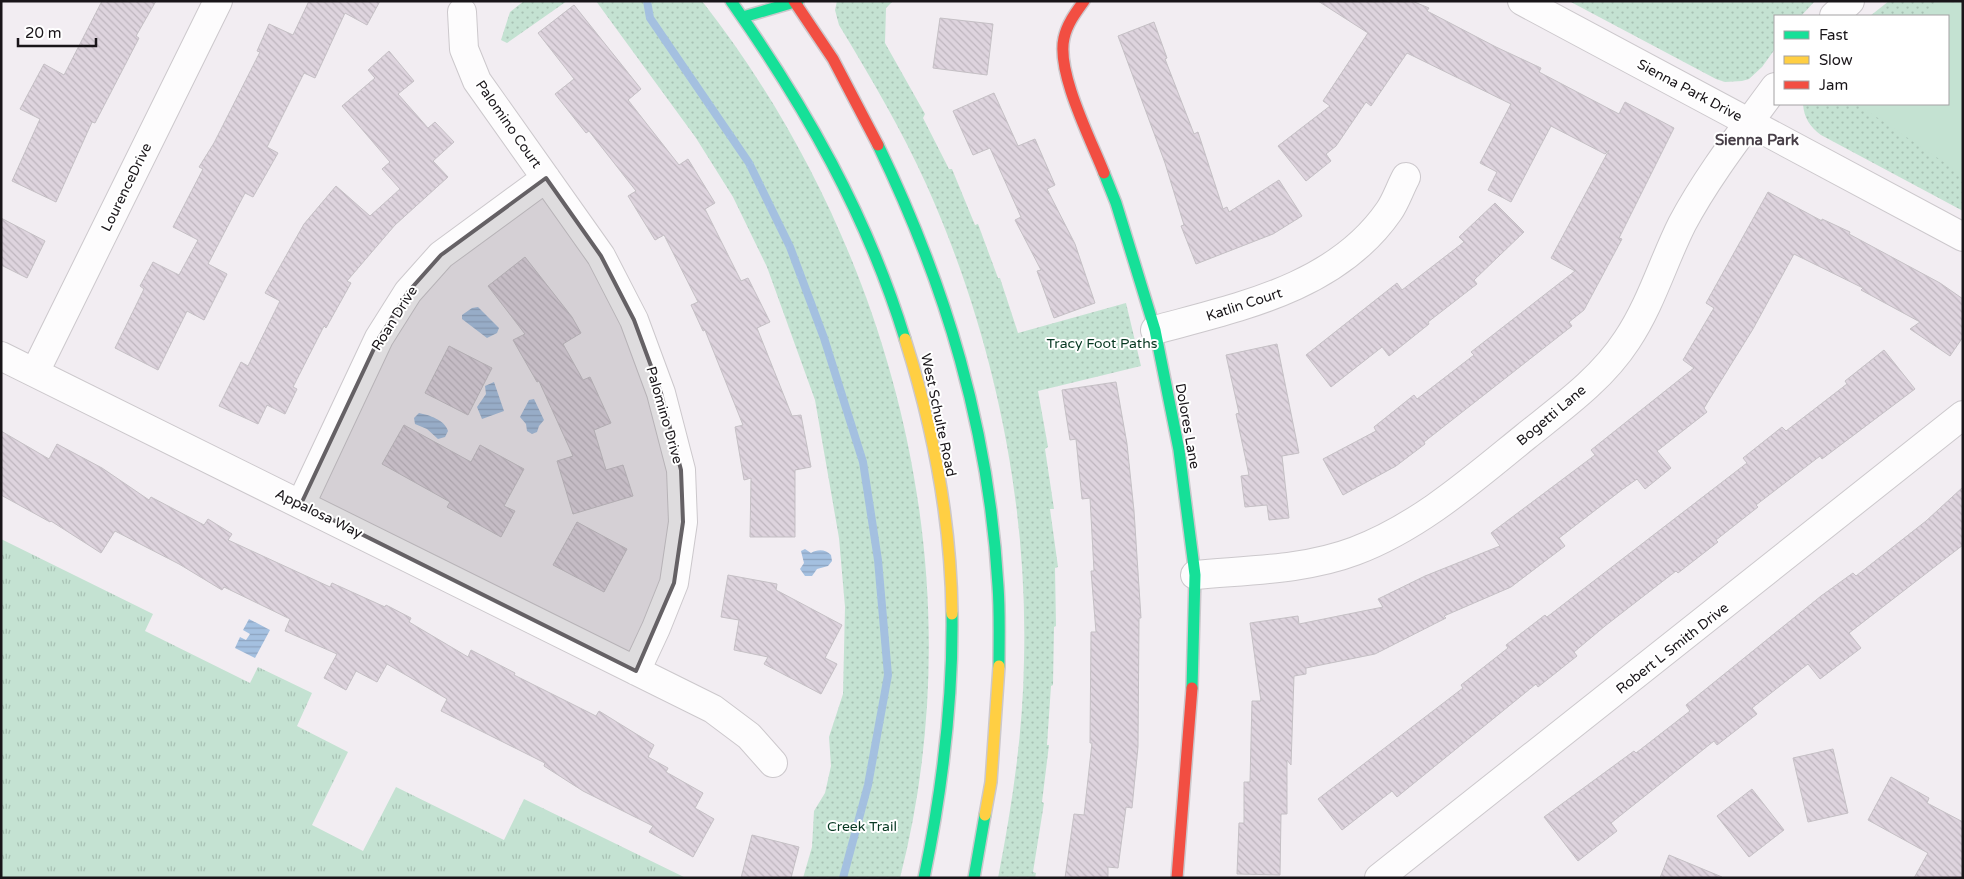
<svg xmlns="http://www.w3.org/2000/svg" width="1964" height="879" font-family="'Varela Round',sans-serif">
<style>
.grass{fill:url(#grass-tufts)}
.park{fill:url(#park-dots)}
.garden{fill:#c4e2d2}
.water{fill:url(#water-rules)}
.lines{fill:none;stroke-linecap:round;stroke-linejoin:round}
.stream{stroke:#a4c0e0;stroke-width:8}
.building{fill:url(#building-back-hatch);stroke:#c5c0c5}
.street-casing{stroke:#ccc8cc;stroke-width:30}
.fast-casing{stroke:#ccc8cc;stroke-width:14}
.slow-casing{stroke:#ccc8cc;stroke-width:14}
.jam-casing{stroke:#ccc8cc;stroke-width:14}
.street{stroke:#fdfcfd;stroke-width:28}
.fast{stroke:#16e098;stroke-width:11}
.slow{stroke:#ffcf43;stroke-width:11}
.jam{stroke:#f24e42;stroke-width:11}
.marked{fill:#656165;fill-opacity:0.2;stroke:#656165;stroke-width:4;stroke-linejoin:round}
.labels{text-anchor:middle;stroke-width:4;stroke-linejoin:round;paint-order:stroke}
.street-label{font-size:14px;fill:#191519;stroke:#fff}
.park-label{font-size:14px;fill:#073822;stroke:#fff}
.neighbourhood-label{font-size:15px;font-weight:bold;fill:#483f48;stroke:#fff}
</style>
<defs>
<pattern id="grass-tufts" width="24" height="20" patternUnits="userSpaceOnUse" patternTransform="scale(1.25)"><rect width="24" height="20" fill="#c4e2d2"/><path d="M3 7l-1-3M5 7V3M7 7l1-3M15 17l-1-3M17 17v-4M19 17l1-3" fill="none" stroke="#a8c1b4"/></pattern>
<pattern id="park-dots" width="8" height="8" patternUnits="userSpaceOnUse" patternTransform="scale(1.25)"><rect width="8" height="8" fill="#c4e2d2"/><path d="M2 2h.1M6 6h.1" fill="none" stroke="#a8c1b4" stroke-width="1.8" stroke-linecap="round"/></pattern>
<pattern id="water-rules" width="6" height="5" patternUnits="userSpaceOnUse" patternTransform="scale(1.25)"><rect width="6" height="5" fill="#a4c0e0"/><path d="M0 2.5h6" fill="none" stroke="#8da4c0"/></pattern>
<pattern id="building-back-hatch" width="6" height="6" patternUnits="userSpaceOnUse" patternTransform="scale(1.25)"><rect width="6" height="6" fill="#ded4de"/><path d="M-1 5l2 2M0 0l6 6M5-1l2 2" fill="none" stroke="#beb5be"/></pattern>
</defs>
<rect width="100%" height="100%" fill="#f2edf2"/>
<path class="grass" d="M1,539L153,614L145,631L250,683L258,667L312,693L297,726L348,752L312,825L363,851L396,787L504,840L524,799L686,878H1Z"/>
<path class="park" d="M524,1H567L507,43L501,40L510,12Z
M596,1H702C893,246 978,573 900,878H803L812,847L814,811L825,793L831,766L829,737L843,694L845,607L839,538L815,400L767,267L733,197L696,138Z
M837,1H893L886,8L885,43L925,114L923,118L949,169H952L975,225L978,224L998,278H1000L1018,333L1126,303L1141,366L1038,391L1048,447L1045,449L1054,509H1050L1058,567L1055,568L1056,626L1054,627L1053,685L1051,686L1047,745H1049L1042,802L1044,803L1033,872L1036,873L1035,878H998C1012,806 1023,734 1024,660C1028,499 993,334 927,186C902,130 871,78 839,25L835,10Z
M1569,1H1815L1801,16H1775V49L1762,67L1749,79L1742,81L1725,82L1716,79Z
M1889,1H1963V211L1821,135C1810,127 1804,118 1803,104H1948V16H1870Z"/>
<path class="garden" d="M1936,1L1963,3V175L1857,104H1948V16H1925Z"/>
<path class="water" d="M478,307L499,328L497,333L487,338L462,319V315L472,308Z
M494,382L504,411L482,419L477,407L486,394L485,386Z
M534,399L544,420L539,426L537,432L532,434L527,431L526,424L520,417L529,400Z
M419,413C429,415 445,420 448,431L445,437L438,439L427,429L415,424L414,418Z
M805,549L811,553C817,549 826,549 831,555L832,561L828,566L817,569L812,576H805L800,569L804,563L801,551Z
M249,619L270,630L255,658L235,648L240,637L246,640L250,634L243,630Z"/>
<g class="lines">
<path class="stream" d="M647,1L650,18L749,163L790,247L824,338L863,462L878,560L888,675L868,785L843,878"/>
</g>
<path class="building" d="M102,1H156L136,36L139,38L95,123L92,122L56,202L12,181L40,119L20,109L44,64L64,75Z
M309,1H380L367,25L345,13L315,78L304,73L267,147L278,153L253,197L245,193L208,264L227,274L204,320L187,311L158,370L115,348L144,289L140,286L153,262L179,275L198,240L173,227L203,169L199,167L214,143L260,52L257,51L269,24L293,35Z
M1318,1H1412L1429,8L1427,11L1496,47L1541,68L1539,72L1619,114L1625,102L1674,128L1619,238L1622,239L1584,310L1569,322L1572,326L1424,442L1425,444L1396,466L1343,495L1323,459L1376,431L1374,427L1414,395L1417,399L1474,355L1471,352L1575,271L1551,258L1609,150L1605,154L1551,126L1511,202L1488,190L1497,172L1480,163L1511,104L1407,53L1371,106L1366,102L1336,146L1326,154L1331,161L1306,181L1278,146L1330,106L1323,101L1368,33Z
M574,5L641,89L628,100L679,165L688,159L715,203L705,209L741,281L748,278L770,322L757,328L792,416L801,415L811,467L795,470V537H750L751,478L744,480L735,427L743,425L705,330L703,331L691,305L698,302L664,235L655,240L628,196L636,191L589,131L586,133L555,94L574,79L538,33Z
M940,18L993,24L987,75L933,68Z
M1154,22L1167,58L1165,59L1194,134L1198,132L1223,209L1227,207L1229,212L1279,180L1302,216L1273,234L1196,264L1181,226L1184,225L1165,163L1118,36Z
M389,51L414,81L398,94L428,128L435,122L454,142L433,161L448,177L395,225L347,281L351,283L326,328L324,326L293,387L297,389L285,414L267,405L258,424L219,406L241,362L248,366L280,301L265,293L304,224L336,186L370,216L400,189L382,169L390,162L342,106L375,78L368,70Z
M994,93L1018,146L1035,139L1055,185L1047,189L1075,244L1095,303L1054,318L1037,271L1041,270L1015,220L1021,217L990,148L973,155L953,111Z
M1768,192L1822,221V219L1850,232L1849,234L1940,283L1963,299V337L1950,356L1910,329L1920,322L1861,290L1863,288L1794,254L1753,329L1704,408L1707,412L1657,451L1671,468L1645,489L1637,479L1623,489L1559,538L1565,546L1511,587L1444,616L1446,618L1375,654L1306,668V674L1294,676L1291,765L1287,760V814H1281L1280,875L1237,874L1239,823H1244V782H1250L1252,701H1261L1250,623L1298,616L1299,624L1383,607L1378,599L1425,576L1500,546L1491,533L1595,455L1591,450L1694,368L1683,360L1714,308L1706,303Z
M1495,203L1524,232L1474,280L1477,284L1428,322L1429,324L1389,356L1382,347L1331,387L1306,355L1397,283L1402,290L1464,242L1459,237Z
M1,218L45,241L27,278L1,265Z
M525,257L572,317L581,333L563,344L583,380L590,377L611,423L594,430L606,470L623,465L633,496L573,514L557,461L573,456L539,381L537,382L513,340L525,334L488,286Z
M1277,344L1299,453L1282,456L1289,518L1269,520L1267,505L1245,507L1241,476L1249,475L1236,414L1239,413L1226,355Z
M449,346L492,368L468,415L425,393Z
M1884,350L1915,389L1822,459L1820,456L1756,505L1758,507L1716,540L1718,542L1678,573L1676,571L1605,626L1574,652L1577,656L1538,687L1536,684L1397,797L1392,791L1342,830L1318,799L1463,688L1461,685L1508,648L1506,645L1545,615L1547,617L1747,463L1743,458L1782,427L1786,431L1847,384L1845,381Z
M1116,382L1127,444L1134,511L1141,618H1139L1138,747L1132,808L1126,807L1118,868L1108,867V878H1065L1074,814L1084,815L1092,743H1090L1091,632H1096L1091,571H1094L1090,498L1082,499L1076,439L1070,440L1062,390Z
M404,425L471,462L480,445L524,469L504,506L515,511L501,537L447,507L450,502L382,464Z
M1,431L49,459L57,444L102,468L149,500L151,497L204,525L208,519L232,534L228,540L330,587L332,583L385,607L386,605L411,618L409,622L468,657L471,650L515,673L514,675L596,716L599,711L654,745L648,757L668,768L666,772L703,793L695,808L714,819L693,857L649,832L653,826L583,791L544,766L545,763L441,711L447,699L387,664L377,682L356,671L346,690L324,678L337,654L285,631L290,619L224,587L222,590L179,564L115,531L101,553L51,521L50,522L1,495Z
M1963,487V545L1849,633L1861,648L1820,679L1808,664L1752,708L1757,714L1717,745L1714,741L1611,823L1617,831L1578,861L1544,817L1634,751L1636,753L1690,711L1686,705L1821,596L1853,573L1856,576L1926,521Z
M577,522L627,549L604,592L553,565Z
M728,575L777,584L776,590L842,625L825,658L837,664L821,694L764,664L768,657L734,650L739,620L721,617Z
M1833,749L1848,813L1808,822L1793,758Z
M1891,777L1929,798L1927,803L1963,822V878H1914L1928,853L1868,820Z
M1752,789L1784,830L1749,857L1717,816Z
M752,835L799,847L791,878H741Z
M1669,855L1722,877V878H1660Z"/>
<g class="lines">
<defs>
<path id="street" d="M1522,1L1963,237
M462,12L464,49L477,81L601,256L634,320L661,393L681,470L683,522L674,583L656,628L636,671
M1834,16L1850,1
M1155,330C1239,307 1336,288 1389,211C1396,201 1400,188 1406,177
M1,356L713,709L749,736L773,763
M35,372L218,1
M301,504L379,338L408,292L441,255L546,178
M1195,575C1248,570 1305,570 1355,551C1419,527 1472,480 1525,437C1561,408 1601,380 1627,340C1651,304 1663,262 1682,224C1708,175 1743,131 1775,87
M1379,878L1963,415"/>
<path id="fast" d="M731,1C805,106 867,215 905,339
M743,17L798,1
M878,145C946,286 989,429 998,586C1000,613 999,639 999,666
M1104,173L1116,203L1155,330L1179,450L1195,575L1192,688
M924,878C942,791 953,703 952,614
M974,878L985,815"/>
<path id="slow" d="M905,339C933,427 951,521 952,614
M985,815L991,782L999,666"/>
<path id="jam" d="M794,1L833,59L878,145
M1084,1C1076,12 1067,24 1064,38C1056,72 1091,140 1104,173
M1177,878L1192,688"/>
</defs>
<use href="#street" class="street-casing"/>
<use href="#fast" class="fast-casing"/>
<use href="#slow" class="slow-casing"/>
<use href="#jam" class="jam-casing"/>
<use href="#street" class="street"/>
<use href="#fast" class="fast"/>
<use href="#slow" class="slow"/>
<use href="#jam" class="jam"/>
</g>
<path class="marked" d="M546,178L601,256L634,320L661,393L681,470L683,522L674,583L636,671L301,504L379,338L408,292L441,255Z"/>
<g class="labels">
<g class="street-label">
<text transform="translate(1690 90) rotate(28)" y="5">Sienna Park Drive</text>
<text transform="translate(509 124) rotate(55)" y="5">Palomino Court</text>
<text transform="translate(126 187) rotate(-64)" y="5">LourenceDrive</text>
<text transform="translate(1244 304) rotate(-18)" y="5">Katlin Court</text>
<text transform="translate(394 318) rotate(-58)" y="5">Roan Drive</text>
<text transform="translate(665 415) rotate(74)" y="5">Palomino Drive</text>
<text transform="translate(939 415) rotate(78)" y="5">West Schulte Road</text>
<text transform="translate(1551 415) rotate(-40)" y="5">Bogetti Lane</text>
<text transform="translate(1188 426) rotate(80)" y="5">Dolores Lane</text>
<text transform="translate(319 513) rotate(26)" y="5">Appalosa Way</text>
<text transform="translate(1672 648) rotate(-38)" y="5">Robert L Smith Drive</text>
</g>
<g class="park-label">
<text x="1102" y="348">Tracy Foot Paths</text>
<text x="862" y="831">Creek Trail</text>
</g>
<g class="neighbourhood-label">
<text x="1757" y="145">Sienna Park</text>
</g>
</g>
<rect width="1964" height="879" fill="none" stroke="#191519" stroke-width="5"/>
<rect x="1774" y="15" width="175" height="90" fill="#ffffff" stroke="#a3a1a3"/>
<rect x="1784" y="31" width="25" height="8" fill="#16e098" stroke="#a3a1a3"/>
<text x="1819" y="40" font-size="15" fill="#191519">Fast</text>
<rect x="1784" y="56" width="25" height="8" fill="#ffcf43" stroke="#a3a1a3"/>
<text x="1819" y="65" font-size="15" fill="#191519">Slow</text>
<rect x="1784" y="81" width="25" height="8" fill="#f24e42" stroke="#a3a1a3"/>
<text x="1819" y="90" font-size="15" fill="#191519">Jam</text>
<path d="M18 38v8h78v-8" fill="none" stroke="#191519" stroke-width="2.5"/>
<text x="25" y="38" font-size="15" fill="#191519" stroke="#ffffff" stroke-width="4" paint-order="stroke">20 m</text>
</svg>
